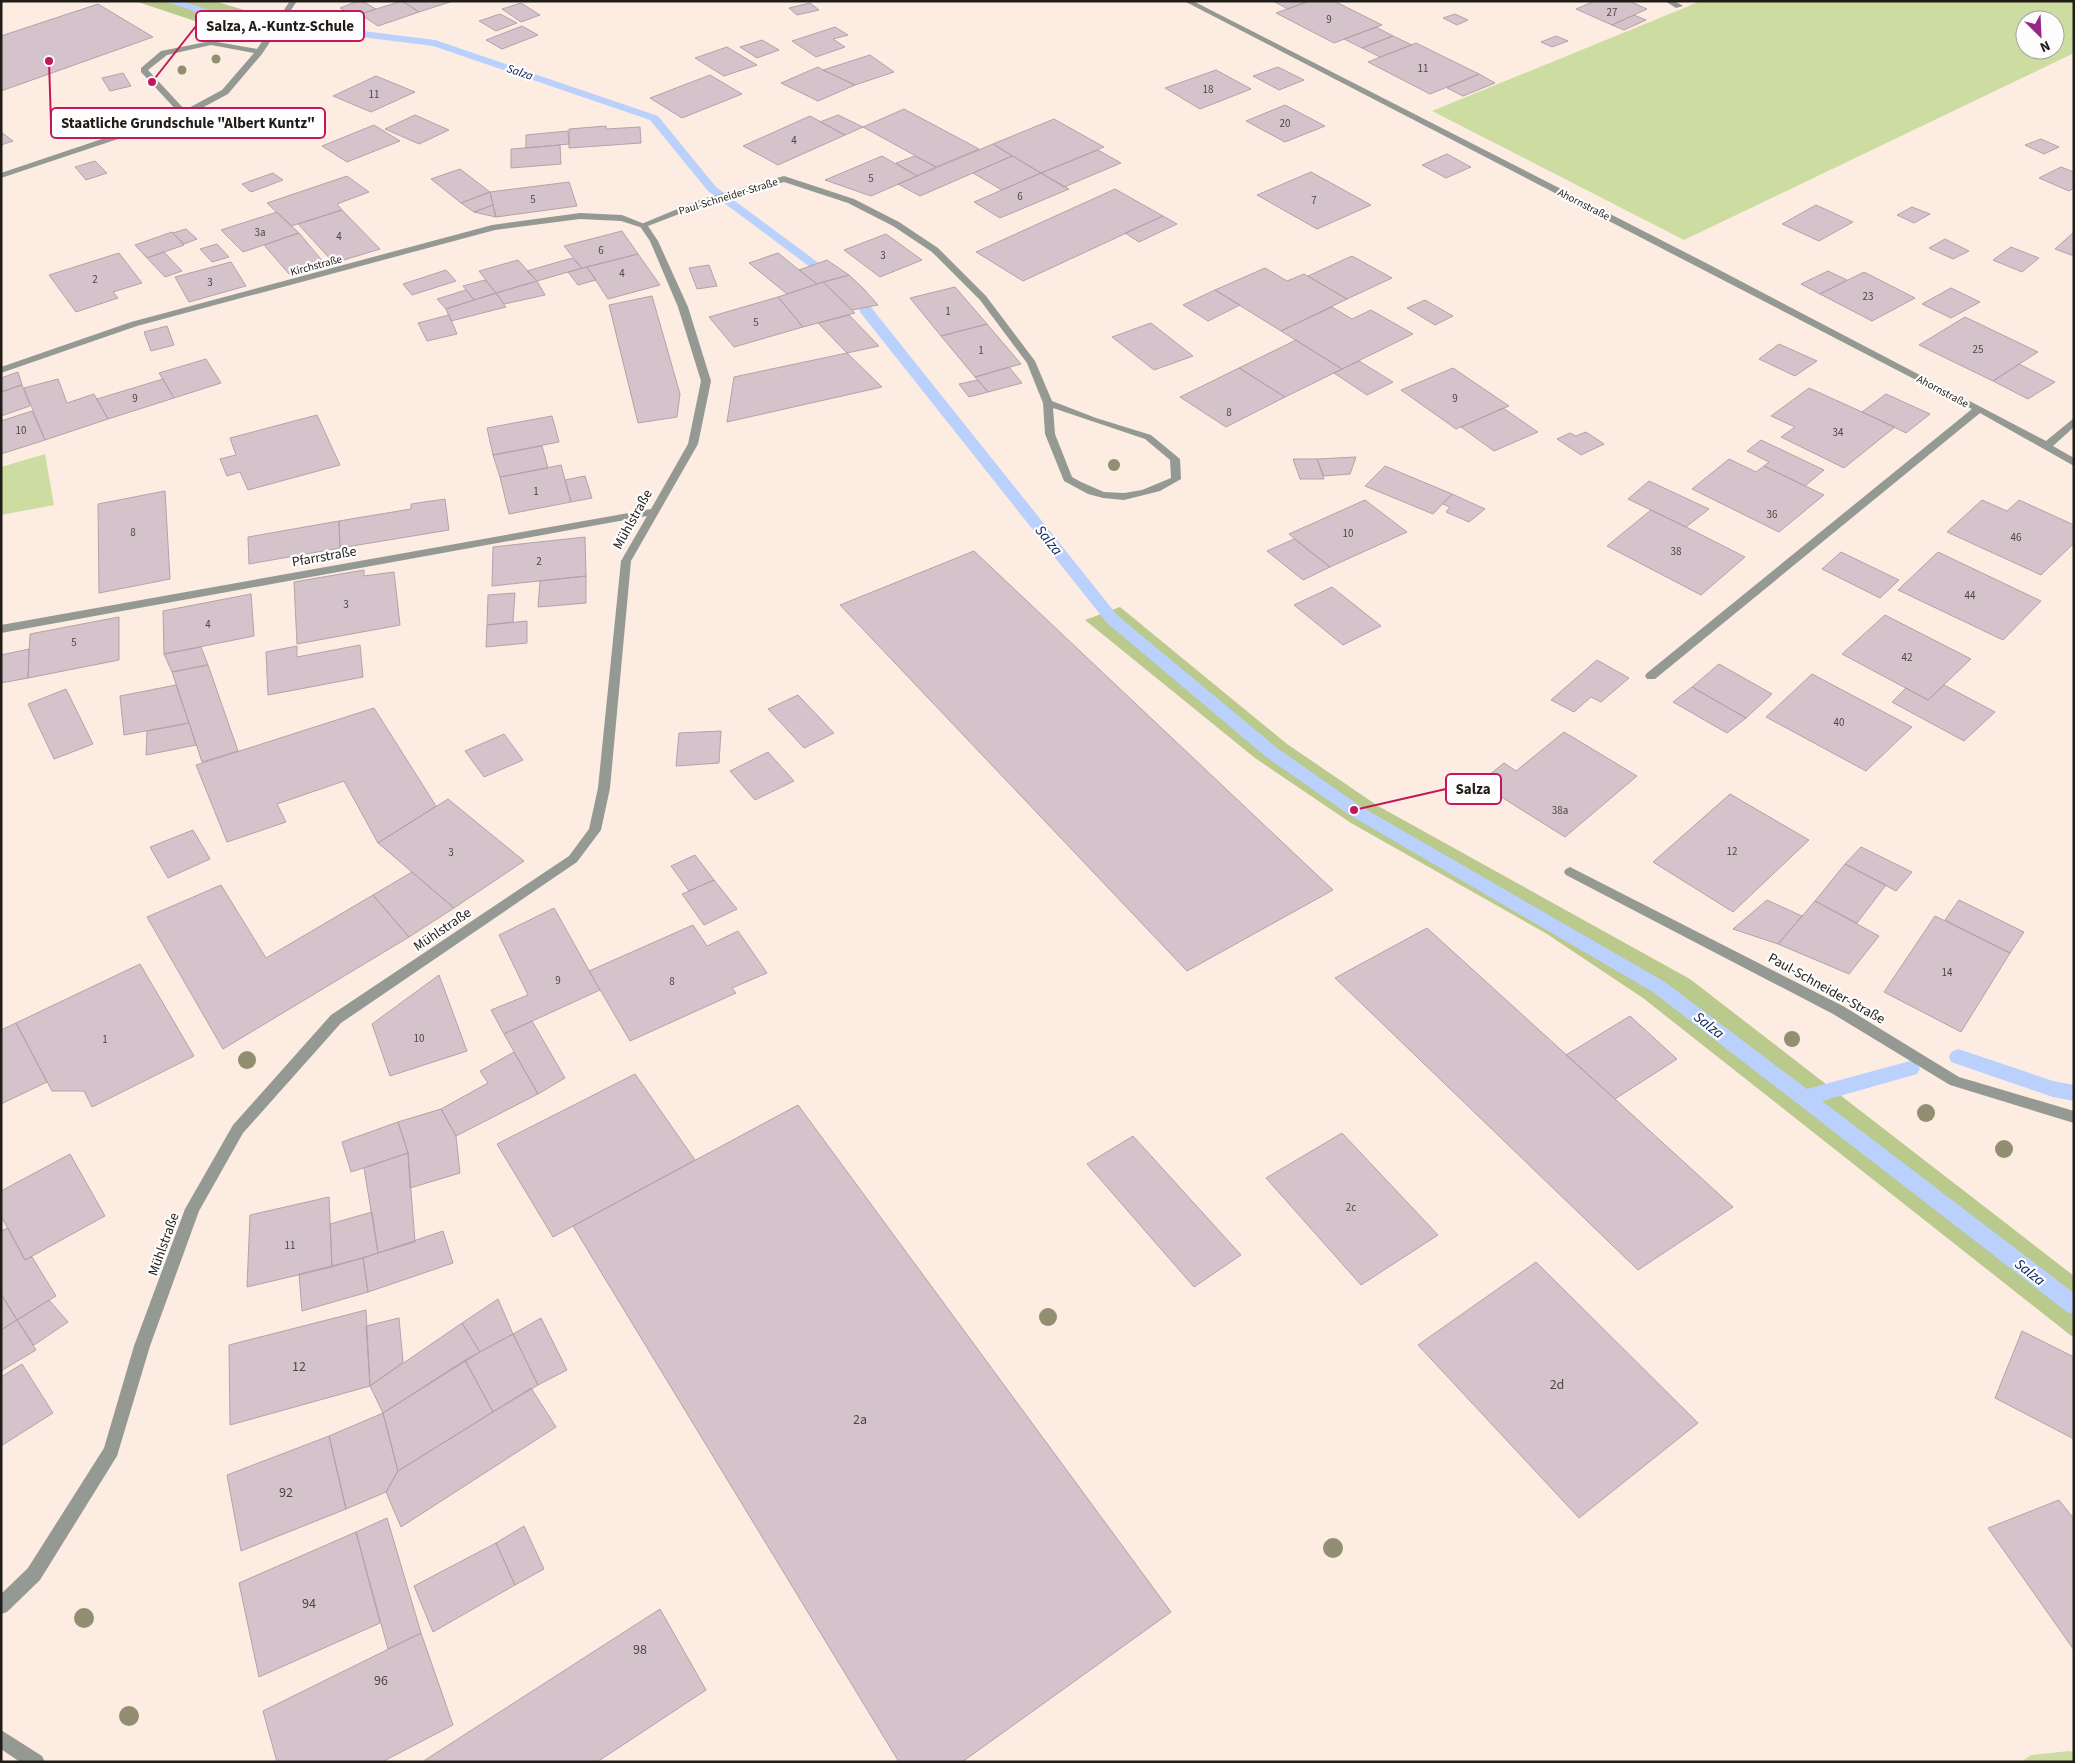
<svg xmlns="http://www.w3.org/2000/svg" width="2075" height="1763" font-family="'Source Sans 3',sans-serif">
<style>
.green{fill:#cddda2;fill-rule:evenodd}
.forest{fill:#bac98c}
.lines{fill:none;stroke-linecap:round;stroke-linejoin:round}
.stream{fill:#bad1fd;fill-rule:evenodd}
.building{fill:#d4c3cb;stroke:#b3a2aa}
.lane{fill:#959993;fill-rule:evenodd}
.street{fill:#959993;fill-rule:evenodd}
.tree{fill:#918e71}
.labels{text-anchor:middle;stroke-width:4.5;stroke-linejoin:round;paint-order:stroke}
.number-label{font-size:11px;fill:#4e4645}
.far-street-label{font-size:11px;fill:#211c18;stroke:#fdfdfd}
.far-water-label{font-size:12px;font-style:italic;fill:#0b2361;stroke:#fdfdfd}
.street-label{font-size:14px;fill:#211c18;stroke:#fdfdfd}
.near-number-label{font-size:14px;fill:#4e4645}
.water-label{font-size:15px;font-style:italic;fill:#0b2361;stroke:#fdfdfd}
.leader{fill:none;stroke:#c2185b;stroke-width:2}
.callout-dot{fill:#c2185b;stroke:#fdfdfd;stroke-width:2}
.callout{fill:#fdfdfd;stroke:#c2185b;stroke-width:2}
.callout-label{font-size:15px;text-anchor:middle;font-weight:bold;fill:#211c18}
</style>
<rect width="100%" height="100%" fill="#fcece1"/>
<path class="green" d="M1701,1H2074V53L1684,240L1432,111ZM2025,20H2055V50H2025Z
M45,454L54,505L1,515V467Z
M2069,1751L2074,1752V1762H2021L2031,1755Z"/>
<path class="forest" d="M135,1H214L258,14L249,28L204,24Z
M1120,607L1287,744L1378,806L1690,979L2074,1276V1338L1643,998L1547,934L1351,823L1255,758L1085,620Z"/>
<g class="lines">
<path class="stream" d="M164,1H181L219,13L435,40L658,116L716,187L820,264L818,267H810L708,191L650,120L433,46L218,19Z
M865,305L870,306L1117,615L1277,748L1360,806L1665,982L1807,1089L1910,1061L1917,1064L1920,1069L1917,1074L1822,1101L2074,1293V1314L2067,1312L1653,992L1348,814L1265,756L1107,623L860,312L859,309L860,306Z
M1958,1049L2053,1081L2074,1085V1101L2053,1097L1951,1062L1949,1057L1951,1052Z"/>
</g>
<path class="building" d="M358,1H362L376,9L355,16L340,8Z
M402,1H453L419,12Z
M402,1L419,12L378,26L360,14Z
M1273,1H1309L1288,9Z
M1309,1H1334L1382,25L1334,43L1276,13Z
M1595,1H1629L1647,9L1612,25L1576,9Z
M521,3L540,15L521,22L502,9Z
M810,3L819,10L797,15L789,8Z
M98,4L153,37L1,91V36Z
M500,14L517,23L496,31L479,21Z
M1455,14L1468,20L1457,25L1443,18Z
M1634,15L1646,20L1624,30L1612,25Z
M522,26L538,35L502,49L486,40Z
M835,27L848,35L833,39L845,47L816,57L792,41Z
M1376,27L1393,36L1362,48L1344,39Z
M1393,36L1412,45L1380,57L1362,48Z
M1556,36L1568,41L1552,47L1541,42Z
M762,40L779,50L757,58L740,47Z
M1416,43L1479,74L1430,94L1368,62Z
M727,47L757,65L724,76L695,58Z
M870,55L894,72L855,85L823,70Z
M818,67L823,70L855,85L818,101L781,83Z
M1278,67L1304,80L1279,90L1253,76Z
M1216,70L1251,89L1200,109L1165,88Z
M123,73L131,86L110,91L102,78Z
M1479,74L1495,83L1463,96L1447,88Z
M710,75L742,94L682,118L650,98Z
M376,76L415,92L371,112L333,96Z
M1285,105L1325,126L1285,142L1246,121Z
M904,109L979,149L936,167L863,127Z
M415,115L449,130L419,144L385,129Z
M838,115L863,127L845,135L820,122Z
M810,116L845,135L778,165L743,146Z
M1054,119L1104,147L1041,173L993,144Z
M374,125L400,141L347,162L322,146Z
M606,126V129L640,127L641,143L569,148V129Z
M568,131L569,144L526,148V135Z
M1,132L13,141L1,145Z
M2041,139L2059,147L2044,154L2025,145Z
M993,144L1012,156L920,196L898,184Z
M560,145L561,164L511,168V149Z
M1098,150L1121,163L1064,187L1041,173Z
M1447,154L1471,167L1446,178L1422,165Z
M882,156L917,176L871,196L825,180Z
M915,156L936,167L917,176L896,163Z
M1012,156L1041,173L1002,190L973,173Z
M95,161L107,173L86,180L75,167Z
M2061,167L2074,172V188L2069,191L2039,178Z
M460,169L490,192L461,203L431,179Z
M1311,172L1371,205L1317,229L1257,195Z
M273,173L283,180L251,192L242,184Z
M1041,173L1069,189L1000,218L974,202Z
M347,176L369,192L337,204L342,210L291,226L267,203Z
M569,182L577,206L496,217L490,192Z
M1115,189L1163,216L1023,281L976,252Z
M490,192L493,205L474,212L461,203Z
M493,205L496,217L474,212Z
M1816,205L1853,222L1819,241L1782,224Z
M1912,207L1930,214L1914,223L1897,215Z
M342,210L380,249L334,263L298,224Z
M277,212L299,233L243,252L221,230Z
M1163,216L1177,224L1139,242L1125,233Z
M186,229L197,239L184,244L173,233Z
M622,231L638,254L582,268L564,246Z
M172,232L184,245L147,258L135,245Z
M2074,232V256L2055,249Z
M299,233L325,264L289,274L264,245Z
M886,234L922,260L880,277L844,250Z
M1945,239L1969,251L1953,259L1929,248Z
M217,244L229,257L212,262L200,249Z
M2011,247L2039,258L2022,272L1993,260Z
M164,252L182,271L165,277L147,258Z
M119,253L142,283L113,292L118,298L76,312L49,275Z
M778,253L799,270L817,284L787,294L749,263Z
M638,254L660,285L608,299L587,267Z
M1352,256L1392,278L1347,299L1308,276Z
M572,258L582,268L537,281L527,271Z
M518,260L537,281L496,293L479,271Z
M827,260L849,275L817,284L799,270Z
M231,262L246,286L189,302L175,277Z
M709,265L717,286L697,289L689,268Z
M587,267L596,280L578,285L568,272Z
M1265,268L1287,281L1304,274L1347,299L1281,331L1215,290Z
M446,270L456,281L412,295L403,284Z
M1828,271L1847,280L1820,294L1801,284Z
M1864,272L1915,298L1872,321L1820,294Z
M849,275L863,288L878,305L852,310L823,282Z
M485,280L496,293L474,300L463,286Z
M537,281L545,295L504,304L496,293Z
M823,282L855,313L803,327L778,297Z
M955,287L987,324L941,336L910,298Z
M1951,288L1980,302L1951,318L1922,304Z
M466,290L474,300L446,309L437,299Z
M1215,290L1240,305L1208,321L1183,305Z
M496,293L506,307L451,321L446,309Z
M652,296L680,394L677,417L638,423L609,305Z
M778,297L803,327L734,347L709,317Z
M1425,300L1453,316L1435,325L1407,308Z
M1332,307L1352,319L1371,310L1413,334L1342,369L1281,331Z
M449,315L457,334L427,341L418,323Z
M849,315L879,346L847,353L818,323Z
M1965,317L2038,352L1993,381L1919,345Z
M1151,323L1193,356L1154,370L1112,337Z
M987,324L1021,364L975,377L941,336Z
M167,326L174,345L151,351L144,332Z
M1296,340L1342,369L1285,397L1239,368Z
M1779,344L1817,361L1795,376L1759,359Z
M847,353L882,387L727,422L734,377Z
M206,359L221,383L174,398L159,373Z
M1359,361L1393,382L1367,395L1334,373Z
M2019,364L2055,382L2028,399L1993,381Z
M1009,367L1022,383L988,392L975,377Z
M1239,368L1285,397L1226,427L1180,397Z
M1453,368L1509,406L1456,429L1401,390Z
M18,372L22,385L1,392V378Z
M58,379L67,403L94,394L108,419L45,440L24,388Z
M163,379L174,398L108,419L97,399Z
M978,380L988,392L969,397L959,384Z
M22,385L30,406L1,416V392Z
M1809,388L1862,412L1895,427L1844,468L1781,437L1795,427L1771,416Z
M1886,394L1930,414L1906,433L1862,412Z
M1503,408L1538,432L1494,451L1461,427Z
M32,411L45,440L1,454V421Z
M317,415L340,465L248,490L240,472L227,476L220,459L236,455L230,438Z
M552,416L559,442L493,455L487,428Z
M1586,432L1604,444L1581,455L1557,439L1570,433L1576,436Z
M1761,440L1824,470L1805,486L1764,466L1769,462L1747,451Z
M542,446L548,468L500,477L493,455Z
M1356,457L1350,474L1324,476L1317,459Z
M1293,459H1317L1324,479H1300Z
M1729,459L1756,472L1764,466L1824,495L1779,532L1692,489Z
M561,465L571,502L509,514L500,477Z
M1385,466L1452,494L1433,514L1365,486Z
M585,476L592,498L571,502L565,480Z
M1649,481L1709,509L1686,527L1628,499Z
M165,491L170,579L99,593L98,504Z
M1452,494L1485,509L1469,522L1446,512L1450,507L1443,504Z
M445,499L449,530L340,548L339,521L411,509V504Z
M1365,500L1407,532L1330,567L1289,534Z
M1982,500L2007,511L2019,500L2074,525V543L2041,575L1947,532Z
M1651,510L1686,527L1745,557L1701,595L1607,546Z
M339,521L340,548L249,564L248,537Z
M585,537L586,576L492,586L493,547Z
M1294,539L1330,567L1303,580L1267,551Z
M974,551L1333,890L1187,971L840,605Z
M1841,552L1899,580L1880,598L1822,569Z
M1938,552L2041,601L2003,640L1898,590Z
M364,570V576L394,572L400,625L297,644L294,582Z
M586,576V603L538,607L540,581Z
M1332,587L1381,626L1343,645L1294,605Z
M515,593L513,622L487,625L488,595Z
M251,594L254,636L164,654L163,611Z
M1885,615L1971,659L1928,700L1842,654Z
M119,617V660L28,678L30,634Z
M527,621V643L486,647L487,625Z
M360,645L363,677L268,695L266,652L297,646V657Z
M201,647L208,665L172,672L164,654Z
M29,649L28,678L1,683V655Z
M1597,660L1629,678L1601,702L1591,697L1574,712L1551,700Z
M1719,664L1772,694L1746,718L1692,687Z
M208,665L238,751L202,762L172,672Z
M1812,674L1912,727L1866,771L1766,717Z
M176,685L189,723L124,735L120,696Z
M1944,685L1995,712L1964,741L1892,702L1906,688L1928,700Z
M1692,687L1746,718L1727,733L1673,702Z
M66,689L93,744L54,759L28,704Z
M798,695L834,733L804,748L768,709Z
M374,708L436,806L378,843L344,781L277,804L286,822L227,842L196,765Z
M189,723L196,745L146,755L147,731Z
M721,731L719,763L676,766L679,733Z
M1564,732L1637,776L1565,837L1479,783L1504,763L1516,771Z
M504,734L523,760L484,777L465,751Z
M768,752L794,781L755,800L730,771Z
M1730,794L1809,840L1733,912L1653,862Z
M448,799L524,861L454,908L378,843Z
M193,830L210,859L168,878L150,847Z
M1861,847L1912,872L1896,891L1845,864Z
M695,855L714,880L689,891L671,866Z
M1845,864L1886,885L1857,923L1815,901Z
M412,872L454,908L409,937L373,895Z
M714,880L737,909L704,925L682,894Z
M221,885L266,958L373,895L409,937L223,1049L147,917Z
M1767,900L1802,916L1778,944L1733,929Z
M1959,900L2024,932L2010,953L1945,920Z
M1815,901L1879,936L1849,974L1778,944Z
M554,908L600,990L504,1034L491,1010L528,995L499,935Z
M1935,916L2010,953L1961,1032L1884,992Z
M693,925L707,946L738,931L767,973L732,988L736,993L630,1041L589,971Z
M1427,928L1615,1099L1733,1207L1638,1270L1335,978Z
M140,964L194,1056L92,1107L84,1091H52L16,1023Z
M439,975L467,1051L390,1076L372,1024Z
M1630,1016L1677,1059L1615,1099L1566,1055Z
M532,1021L565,1078L538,1094L504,1034Z
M16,1023L47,1082L1,1104V1030Z
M514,1052L538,1094L456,1136L441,1109L488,1083L480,1071Z
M635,1074L695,1160L553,1237L497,1144Z
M798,1105L1171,1612L962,1762H899L573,1226Z
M441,1109L456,1136L460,1173L410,1188L408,1153L398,1122Z
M398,1122L408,1153L351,1172L342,1142Z
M1342,1133L1438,1235L1361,1285L1266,1178Z
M1133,1136L1241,1255L1194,1287L1087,1164Z
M408,1153L415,1242L378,1253L364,1168Z
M70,1154L105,1216L25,1260L1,1216V1191Z
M329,1197L332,1267L247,1287L250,1215Z
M372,1212L378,1253L332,1267L330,1224Z
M8,1228L25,1260L32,1257L56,1296L17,1320L1,1294V1231Z
M443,1231L453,1263L368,1292L363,1258Z
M363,1258L368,1292L302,1311L299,1274Z
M1536,1262L1698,1423L1579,1518L1418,1345Z
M1,1294L17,1320L1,1330Z
M498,1299L513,1334L480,1352L462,1323Z
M49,1300L68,1322L34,1345L17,1320Z
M366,1310L370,1386L230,1425L229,1345Z
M399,1318L403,1362L370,1386L366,1326Z
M541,1318L567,1370L538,1385L513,1334Z
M17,1320L36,1350L1,1371V1330Z
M462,1323L480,1352L383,1413L370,1386Z
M2022,1331L2074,1357V1439L1995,1398Z
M513,1334L538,1385L493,1412L465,1360Z
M465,1360L493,1412L398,1471L383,1413Z
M22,1364L53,1413L1,1446V1377Z
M531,1388L556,1427L401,1527L386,1492L398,1471Z
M383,1413L398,1471L386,1492L346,1509L329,1436Z
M329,1436L346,1509L241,1551L227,1475Z
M2059,1500L2074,1519V1650L1988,1528Z
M387,1518L421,1633L388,1649L356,1532Z
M524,1526L544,1569L515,1585L496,1543Z
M356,1532L380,1623L259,1677L239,1583Z
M496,1543L515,1585L433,1632L414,1586Z
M660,1609L706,1690L597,1762H422Z
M421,1633L453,1725L382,1762H277L263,1711Z"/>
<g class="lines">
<path class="lane" d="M580,213L622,215L647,225L643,228L621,221L580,219L495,230L137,326L1,373V367L131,322L492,225Z
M1,1730L42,1756L45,1762H20L1,1749Z"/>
<path class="street" d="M290,1H297L262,54L228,94L187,116L1,178V173L179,113L141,72V68L161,51L211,41L257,49ZM211,45L254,53L222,90L185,110L148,70L167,55Z
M1184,1H1193L1708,264L2046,441L2074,418V427L2053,446L2074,458V466L1980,413L1655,679H1647L1645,676L1647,673L1972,409Z
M1665,1H1675L1683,6L1676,8Z
M784,176L854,199L899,222L938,248L986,296L1035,361L1052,401L1096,418L1151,435L1180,459L1181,479L1160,491L1124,500L1103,498L1088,494L1064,481L1045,434L1043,403L1027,363L980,300L932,252L893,226L848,203L784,182L705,204L648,226L658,241L688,307L711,381L698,444L631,561L610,788L601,830L577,862L341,1023L243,1133L199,1211L150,1346L117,1456L40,1580L7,1612L1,1614V1594L28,1568L104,1448L134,1346L185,1209L233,1125L331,1015L569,856L589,829L598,788L621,561L647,516L1,633V625L651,509L688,444L701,381L678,307L650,241L639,225L699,200ZM1053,408L1145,439L1170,460L1171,478L1142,490L1124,493L1104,492L1081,482L1072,477L1055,434Z
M1570,867L1843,1006L1959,1077L2074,1111V1123L1950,1085L1833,1014L1566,875L1564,872L1566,869Z"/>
</g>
<g class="tree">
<circle cx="216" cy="59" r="4.5"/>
<circle cx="182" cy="70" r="4.5"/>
<circle cx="1114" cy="465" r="6"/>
<circle cx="1792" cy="1039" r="8"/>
<circle cx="247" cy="1060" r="9"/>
<circle cx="1926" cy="1113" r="9"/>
<circle cx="2004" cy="1149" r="9"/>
<circle cx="1048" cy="1317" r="9"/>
<circle cx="1333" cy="1548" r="10"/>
<circle cx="84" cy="1618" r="10"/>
<circle cx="129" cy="1716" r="10"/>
</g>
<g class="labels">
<g class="number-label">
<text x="1612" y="16">27</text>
<text x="1329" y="23">9</text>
<text x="1423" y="72">11</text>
<text x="1208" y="93">18</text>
<text x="374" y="98">11</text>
<text x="1285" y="127">20</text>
<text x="794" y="144">4</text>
<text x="871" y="182">5</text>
<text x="1020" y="200">6</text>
<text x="533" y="203">5</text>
<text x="1314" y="204">7</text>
<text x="260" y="236">3a</text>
<text x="339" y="240">4</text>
<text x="601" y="254">6</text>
<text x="883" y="259">3</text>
<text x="622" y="277">4</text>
<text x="95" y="283">2</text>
<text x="210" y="286">3</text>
<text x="1868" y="300">23</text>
<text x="948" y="315">1</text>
<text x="756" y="326">5</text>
<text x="1978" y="353">25</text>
<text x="981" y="354">1</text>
<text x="135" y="402">9</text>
<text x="1455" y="402">9</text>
<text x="1229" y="416">8</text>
<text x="21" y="434">10</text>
<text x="1838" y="436">34</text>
<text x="536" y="495">1</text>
<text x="1772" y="518">36</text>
<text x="133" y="536">8</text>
<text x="1348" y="537">10</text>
<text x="2016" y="541">46</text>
<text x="1676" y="555">38</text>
<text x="539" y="565">2</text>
<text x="1970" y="599">44</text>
<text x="346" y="608">3</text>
<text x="208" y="628">4</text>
<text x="74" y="646">5</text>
<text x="1907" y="661">42</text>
<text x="1839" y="726">40</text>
<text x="1560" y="814">38a</text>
<text x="1732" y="855">12</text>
<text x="451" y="856">3</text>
<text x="1947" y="976">14</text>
<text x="558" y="984">9</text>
<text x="672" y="985">8</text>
<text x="419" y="1042">10</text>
<text x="105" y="1043">1</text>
<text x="1351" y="1211">2c</text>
<text x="290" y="1249">11</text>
</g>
<g class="far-street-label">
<text transform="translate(728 196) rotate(-17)" y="4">Paul-Schneider-Straße</text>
<text transform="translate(1584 204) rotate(27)" y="4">Ahornstraße</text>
<text transform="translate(316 265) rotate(-15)" y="4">Kirchstraße</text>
<text transform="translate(1943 391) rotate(28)" y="4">Ahornstraße</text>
</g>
<g class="far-water-label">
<text transform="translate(520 72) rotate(19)" y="4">Salza</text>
</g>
<g class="street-label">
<text transform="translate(632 519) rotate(-61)" y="5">Mühlstraße</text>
<text transform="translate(324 556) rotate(-10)" y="5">Pfarrstraße</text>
<text transform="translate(442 929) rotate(-34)" y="5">Mühlstraße</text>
<text transform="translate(1827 988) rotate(29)" y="5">Paul-Schneider-Straße</text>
<text transform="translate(163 1244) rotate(-70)" y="5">Mühlstraße</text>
</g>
<g class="near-number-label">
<text x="299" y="1371">12</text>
<text x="1557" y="1389">2d</text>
<text x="860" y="1424">2a</text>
<text x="286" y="1497">92</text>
<text x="309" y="1608">94</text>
<text x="640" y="1654">98</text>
<text x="381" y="1685">96</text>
</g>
<g class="water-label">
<text transform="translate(1049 540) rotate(51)" y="5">Salza</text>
<text transform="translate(1709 1025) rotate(38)" y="5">Salza</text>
<text transform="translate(2030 1272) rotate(38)" y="5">Salza</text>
</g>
</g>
<path class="leader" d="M152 82L196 26M49 61L51 123M1354 810L1446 789"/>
<g class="callout-dot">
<circle cx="152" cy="82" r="5"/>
<circle cx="49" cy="61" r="5"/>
<circle cx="1354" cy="810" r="5"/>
</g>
<g class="callout">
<rect x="196" y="11" width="168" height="30" rx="5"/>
<rect x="51" y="108" width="274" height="30" rx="5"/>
<rect x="1446" y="774" width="55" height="30" rx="5"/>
</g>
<g class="callout-label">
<text x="280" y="31">Salza, A.-Kuntz-Schule</text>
<text x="188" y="128">Staatliche Grundschule "Albert Kuntz"</text>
<text x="1473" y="794">Salza</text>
</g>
<rect width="2075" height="1763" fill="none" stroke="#211c18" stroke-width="5"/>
<g transform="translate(2040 35) rotate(156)"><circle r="24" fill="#fdfdfd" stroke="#a5a3a1"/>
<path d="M0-4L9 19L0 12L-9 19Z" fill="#972786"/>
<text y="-8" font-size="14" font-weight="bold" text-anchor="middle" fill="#211c18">N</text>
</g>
</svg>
